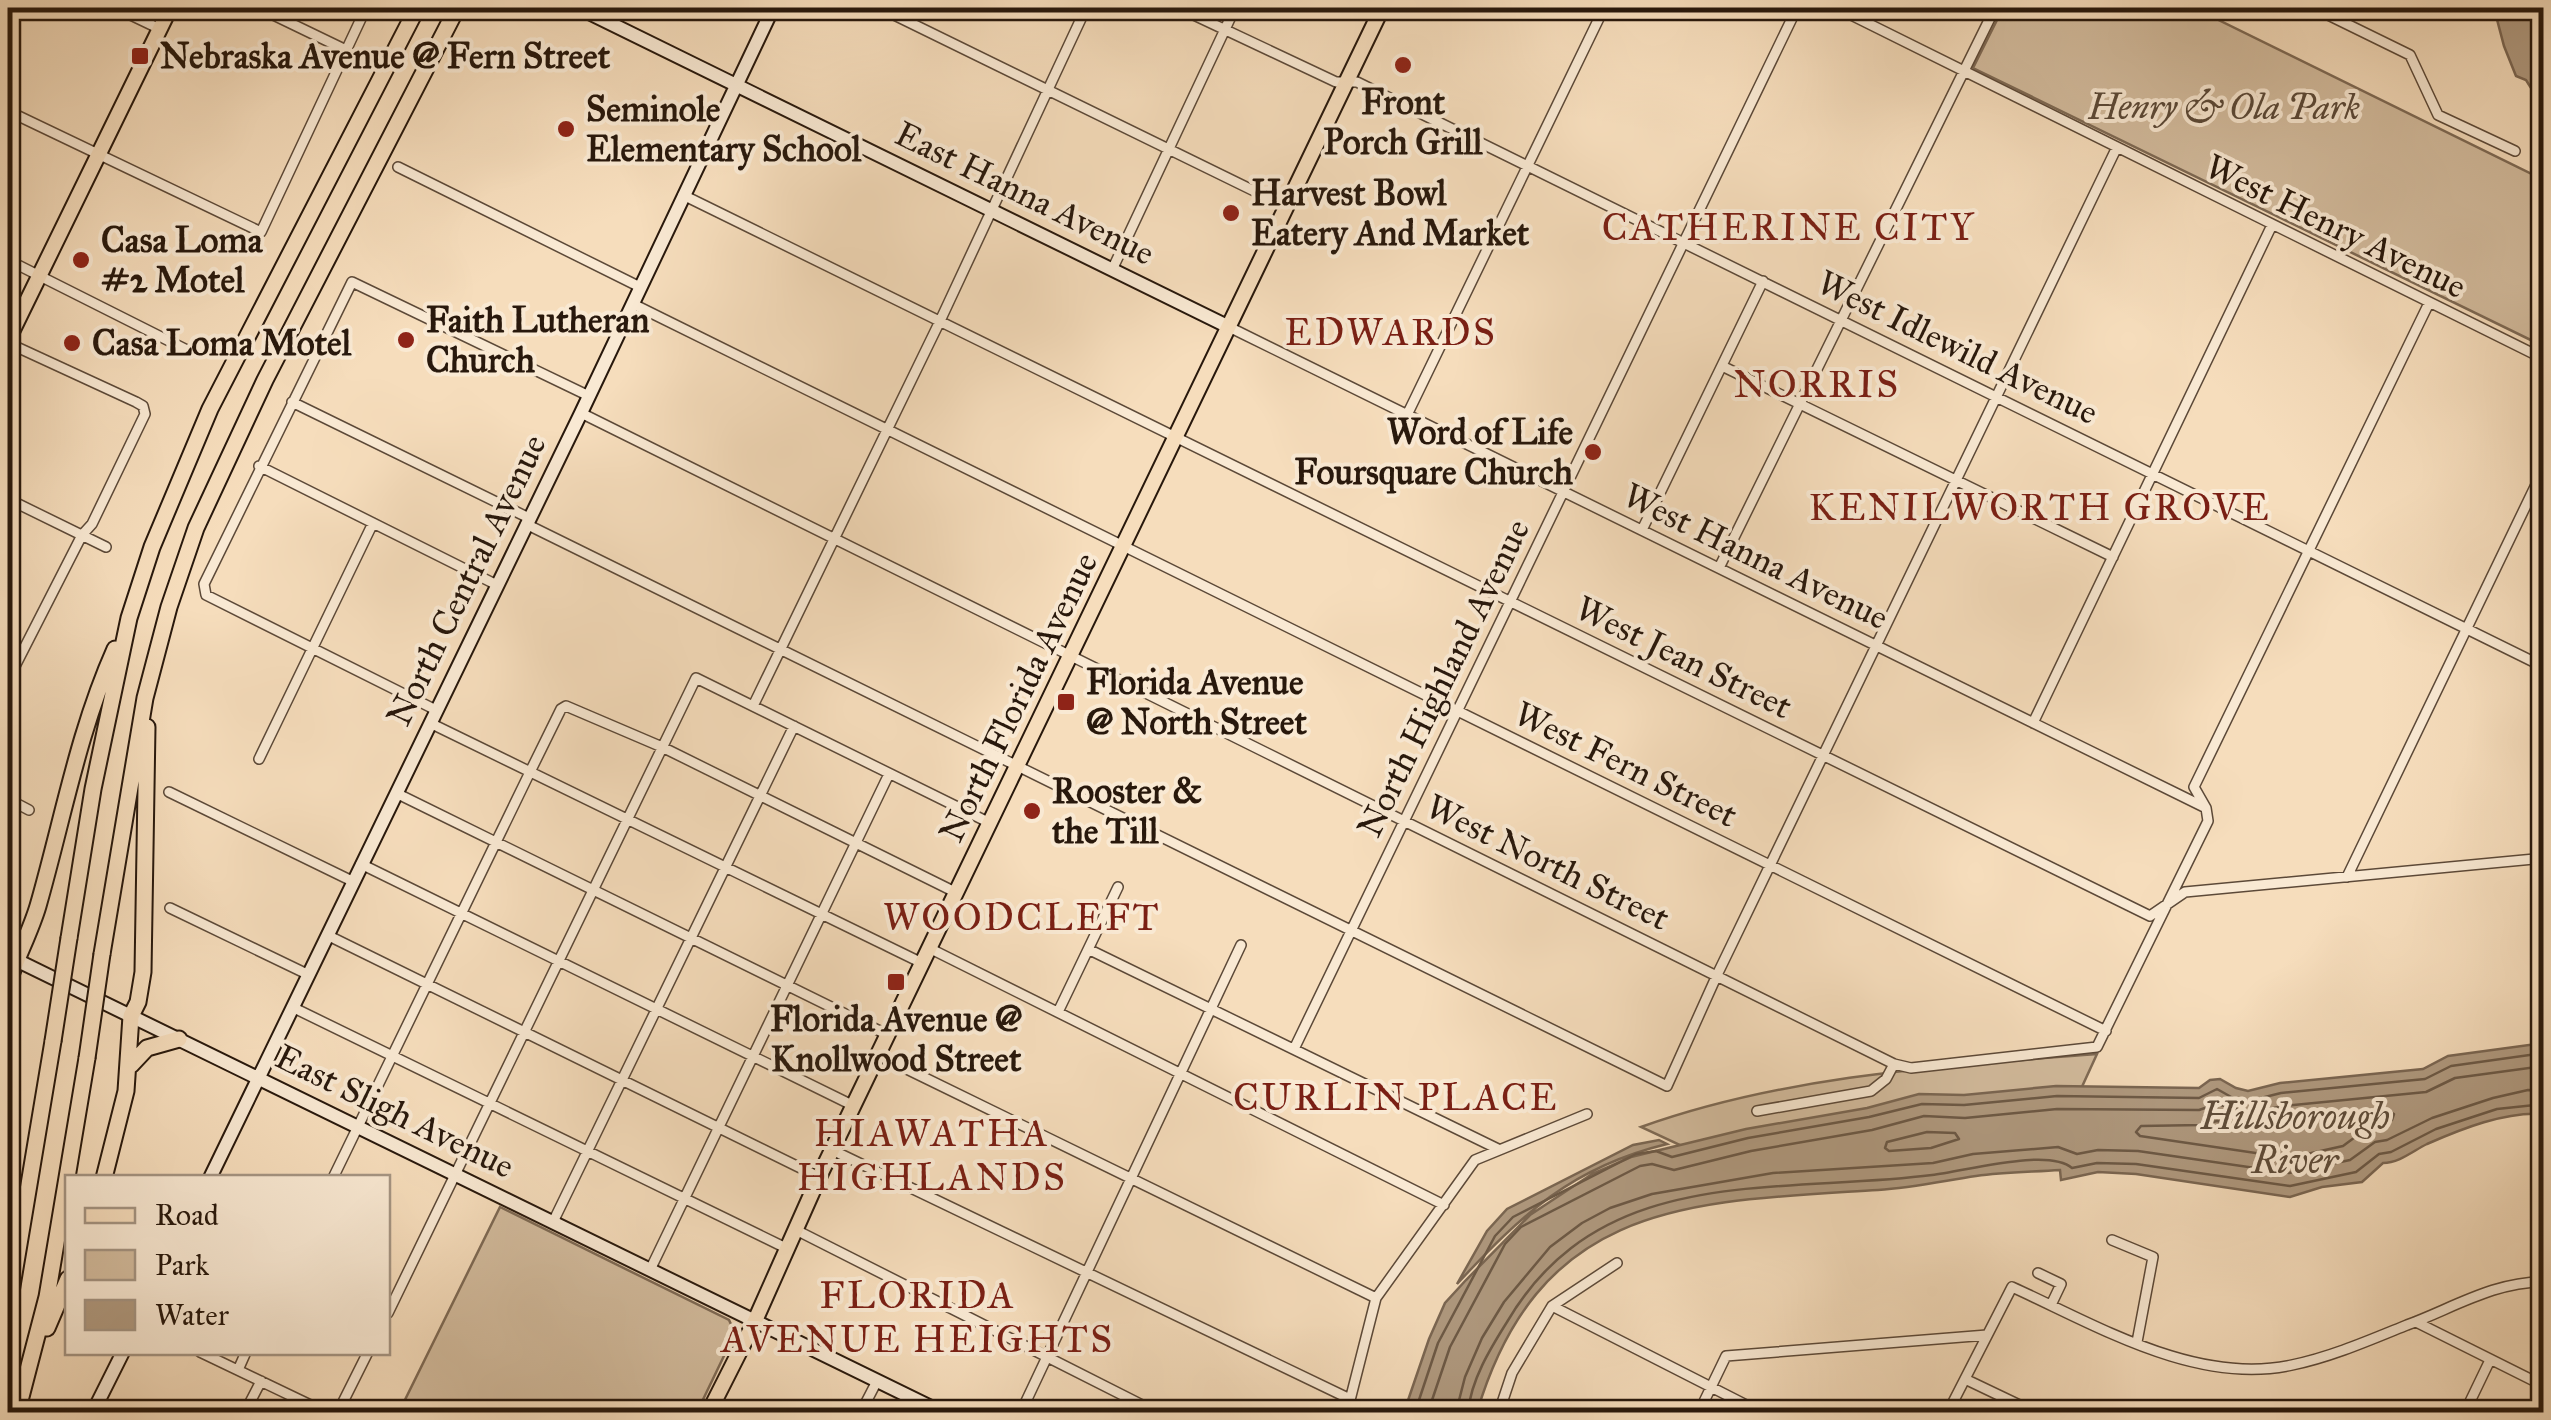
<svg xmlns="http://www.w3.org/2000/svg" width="2551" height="1420" font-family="'IM FELL Great Primer',serif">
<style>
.green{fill:#d3bc9e;stroke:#7e6a55;stroke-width:2.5}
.water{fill:#b09a80;stroke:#7a6652;stroke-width:2.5}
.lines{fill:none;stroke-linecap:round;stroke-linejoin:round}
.shore{stroke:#6c5946;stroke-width:2.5}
.street-casing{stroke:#5c4938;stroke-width:12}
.secondary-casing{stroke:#28180c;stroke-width:16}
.primary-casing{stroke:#28180c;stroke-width:18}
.highway-casing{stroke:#28180c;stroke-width:19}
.street{stroke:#f9e9d3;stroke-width:9}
.secondary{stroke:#f9e9d3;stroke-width:12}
.primary{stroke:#f6ddbc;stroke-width:14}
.highway{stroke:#f6ddbc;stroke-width:15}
.highway-bridge-casing{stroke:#28180c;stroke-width:19;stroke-linecap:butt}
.highway-bridge{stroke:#f6ddbc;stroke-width:15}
.poi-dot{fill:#8f2418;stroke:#f9e9d3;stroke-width:4}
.labels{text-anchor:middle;stroke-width:8;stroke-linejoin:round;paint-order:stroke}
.poi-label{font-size:35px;font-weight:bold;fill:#28180c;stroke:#f9e9d3;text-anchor:start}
.park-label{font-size:35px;font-style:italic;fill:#5b4938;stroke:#f9e9d3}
.street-label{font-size:35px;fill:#28180c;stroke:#f9e9d3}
.neighbourhood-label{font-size:38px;letter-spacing:2.5px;fill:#7a1f14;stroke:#f9e9d3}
.water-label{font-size:38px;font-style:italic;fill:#5e4c3a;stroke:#f9e9d3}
</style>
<rect width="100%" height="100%" fill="#f6ddbc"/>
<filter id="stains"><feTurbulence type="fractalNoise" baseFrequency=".002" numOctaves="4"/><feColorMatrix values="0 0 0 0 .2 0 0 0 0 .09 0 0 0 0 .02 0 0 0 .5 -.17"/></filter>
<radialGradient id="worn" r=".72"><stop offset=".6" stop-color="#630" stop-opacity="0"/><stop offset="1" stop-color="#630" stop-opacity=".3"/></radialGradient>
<path class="green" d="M2003,8H2194L2536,176L2543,162V346L1973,68Z
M2097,1054L2080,1091L1684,1147L1641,1127C1786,1075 1944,1066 2097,1054Z
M500,1207L729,1320L735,1333L697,1412H399Z"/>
<path class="water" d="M2494,8H2543V107L2526,80L2516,76L2504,46Z
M2543,1043V1114C2506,1111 2461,1129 2427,1144C2413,1151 2399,1163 2383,1163L2362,1182L2322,1187L2290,1197L2136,1174L2098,1172L2061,1180L2060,1170C2032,1172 2004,1172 1976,1176C1943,1181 1912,1188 1878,1190C1691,1202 1541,1199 1477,1412H1404L1429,1339L1445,1303L1466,1280L1530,1215L1592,1174L1631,1157L1746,1129L1867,1108L1919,1094L1964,1095L2056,1086L2199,1088L2210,1080L2220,1079L2236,1088L2248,1091L2280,1083L2423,1069L2448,1056Z
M1659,1140L1667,1144C1572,1167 1522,1214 1457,1284L1487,1231L1507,1209L1633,1145Z"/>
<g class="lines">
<path class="shore" d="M2389,1111L2394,1114L2392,1120L2366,1129L2343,1146L2289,1158L2140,1136L2136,1132L2141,1126L2201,1125L2217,1121L2251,1128L2285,1121Z
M1927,1132L1955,1133L1959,1139L1931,1148L1889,1151L1885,1148L1887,1142Z
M1415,1412L1438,1343L1495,1236L1513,1217L1636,1154L1656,1151L1672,1157L1748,1138L1869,1117L1922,1104L1964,1105L2057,1096L2199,1098L2217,1089L2233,1098L2249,1101L2281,1093L2425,1079L2451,1066L2544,1053
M1428,1412L1450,1347L1505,1244L1521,1227L1640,1166L1652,1164L1674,1170L1751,1151L1872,1130L1924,1116L1965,1118L2057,1109L2199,1110L2217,1104L2250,1113L2283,1106L2426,1092L2455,1078L2544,1066
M1456,1412L1465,1377L1482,1338L1504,1302L1550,1247L1582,1223L1610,1208L1652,1194L1773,1173L1933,1163L1973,1154L2058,1147L2077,1154L2098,1150L2138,1151L2289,1173L2350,1160L2375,1142L2387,1140L2432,1118L2493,1098L2528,1090L2544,1091
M1468,1412C1471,1380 1490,1349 1507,1322C1601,1162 1775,1195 1932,1175C1963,1172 2048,1147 2072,1168L2097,1163L2136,1164L2290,1186L2356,1172L2379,1154L2391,1152L2436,1129L2497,1109L2544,1104"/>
<defs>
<path id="street" d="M116,8L160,29
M259,8L346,50
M880,8L1287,207
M1179,8L1336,82H1357L2544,667
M1837,8L2544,359
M2314,8L2410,55L2438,115L2515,151
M8,111L261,232L366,8
M398,167L640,287
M683,195L2150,916L2185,892L2544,858
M8,260L189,351
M1112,270L1235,8
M633,304L2106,1031
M1229,327L2204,807
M8,343L136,402L143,406L145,414L92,524L82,535L8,680
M1722,366L2113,557
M292,402L529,518
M581,413L1894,1064L1911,1068L2097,1047L2208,821L2206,808L2194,787L2429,303
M1407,415L1604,8
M259,466L497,585
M8,499L106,547
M526,524L1667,1086L1717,975L2117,147
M1642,530L1763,281
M1719,568L1995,8
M753,706L940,321L1086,8
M436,710L206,595L204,584L352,282L589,396
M430,723L922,963
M2033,723L2272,225
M259,759L373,523
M169,792L352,881
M396,793L888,1035
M8,799L29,810
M361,864L854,1106
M2347,877L2544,468
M170,908L307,974
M327,935L819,1177
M929,948L1444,1205
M1090,950L1498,1149
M292,1007L788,1249
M1058,1012L1118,887
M1294,1049L1797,8
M878,1055L1376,1298
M1757,1111L1871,1091L1886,1079L1894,1064
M832,1150L1350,1399
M333,1178L530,772L561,709L566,706L662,747L957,893
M553,1222L794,726
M796,1230L1156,1412
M2112,1240L2153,1257L2137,1342
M650,1270L889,774
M2038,1273L2061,1284L2051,1305
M1552,1306L1760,1412
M388,1313L696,678L990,823
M2416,1322L2544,1386
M200,1352L325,1412
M238,1370L246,1352
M1965,1379L2034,1412
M245,1412L261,1381
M338,1412L368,1352
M861,1412L877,1381
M1021,1412L1241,945
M1347,1412L1376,1298L1475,1160L1587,1114
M1499,1412L1512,1373L1552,1306L1617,1263
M1699,1412L1726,1356L1987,1335
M1948,1412L2012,1287C2096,1325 2196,1386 2292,1365C2331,1357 2370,1340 2407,1325C2451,1309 2495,1281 2544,1282
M2465,1412L2490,1360"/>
<path id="secondary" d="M579,8L1229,327
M8,956L941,1412
M210,1178L581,413L773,8
M93,1412L123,1352"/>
<path id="primary" d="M8,340L170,8
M709,1412L754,1323L819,1177L1382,8"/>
<path id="highway" d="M69,938L93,789L129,618L152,547L210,409L417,8
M102,954L145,698L169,607L196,528L265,380L457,8
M8,984C16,958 30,933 38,906C63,819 78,732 115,649
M131,1065L147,1048L179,1039
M104,1178L126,1091L131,1016L138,1002L143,972L147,727
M8,1310L53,1041
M47,1328L68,1279
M17,1412L47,1297L87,1058"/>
</defs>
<use href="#street" class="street-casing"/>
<use href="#secondary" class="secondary-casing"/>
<use href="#primary" class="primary-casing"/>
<use href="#highway" class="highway-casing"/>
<use href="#street" class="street"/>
<use href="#secondary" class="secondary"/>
<use href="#primary" class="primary"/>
<use href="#highway" class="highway"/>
<defs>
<path id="highway-bridge" d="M53,1041L69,938
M87,1058L102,954"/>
</defs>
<use href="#highway-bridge" class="highway-bridge-casing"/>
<use href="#highway-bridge" class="highway-bridge"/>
</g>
<g class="poi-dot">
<rect x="130" y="46" width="20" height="20" rx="5"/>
<circle cx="1403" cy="65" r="10"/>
<circle cx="566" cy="129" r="10"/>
<circle cx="1231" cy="213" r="10"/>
<circle cx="81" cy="260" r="10"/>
<circle cx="406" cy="340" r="10"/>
<circle cx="72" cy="343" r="10"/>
<circle cx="1593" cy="452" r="10"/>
<rect x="1056" y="692" width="20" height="20" rx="5"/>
<circle cx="1032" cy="811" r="10"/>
<rect x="886" y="972" width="20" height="20" rx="5"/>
</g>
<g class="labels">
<g class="poi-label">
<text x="160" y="68">Nebraska Avenue @ Fern Street</text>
<text x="1403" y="114" text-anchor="middle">Front<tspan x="1403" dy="40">Porch Grill</tspan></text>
<text x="586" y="121">Seminole<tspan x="586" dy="40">Elementary School</tspan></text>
<text x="1251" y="205">Harvest Bowl<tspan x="1251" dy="40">Eatery And Market</tspan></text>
<text x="101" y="252">Casa Loma<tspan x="101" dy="40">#2 Motel</tspan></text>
<text x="426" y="332">Faith Lutheran<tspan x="426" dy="40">Church</tspan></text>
<text x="92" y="355">Casa Loma Motel</text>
<text x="1573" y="444" text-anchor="end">Word of Life<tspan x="1573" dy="40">Foursquare Church</tspan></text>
<text x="1086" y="694">Florida Avenue<tspan x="1086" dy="40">@ North Street</tspan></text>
<text x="1052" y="803">Rooster &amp;<tspan x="1052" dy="40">the Till</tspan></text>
<text x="896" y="1031" text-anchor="middle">Florida Avenue @<tspan x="896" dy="40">Knollwood Street</tspan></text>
</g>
<g class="park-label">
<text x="2224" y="119">Henry &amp; Ola Park</text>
</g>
<g class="street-label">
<text transform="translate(1025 193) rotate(26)" y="12">East Hanna Avenue</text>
<text transform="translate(2336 226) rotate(26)" y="12">West Henry Avenue</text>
<text transform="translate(1958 347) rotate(26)" y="12">West Idlewild Avenue</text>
<text transform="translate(1756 556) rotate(26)" y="12">West Hanna Avenue</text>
<text transform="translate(466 580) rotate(-64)" y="12">North Central Avenue</text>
<text transform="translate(1684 657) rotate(26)" y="12">West Jean Street</text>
<text transform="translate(1443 678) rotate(-64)" y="12">North Highland Avenue</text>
<text transform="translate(1018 697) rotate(-64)" y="12">North Florida Avenue</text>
<text transform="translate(1626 764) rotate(26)" y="12">West Fern Street</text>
<text transform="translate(1548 862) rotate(26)" y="12">West North Street</text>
<text transform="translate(395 1111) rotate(26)" y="12">East Sligh Avenue</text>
</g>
<g class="neighbourhood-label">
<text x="1789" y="240">CATHERINE CITY</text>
<text x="1391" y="345">EDWARDS</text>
<text x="1817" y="397">NORRIS</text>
<text x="2040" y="520">KENILWORTH GROVE</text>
<text x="1022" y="930">WOODCLEFT</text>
<text x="1396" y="1110">CURLIN PLACE</text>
<text x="932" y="1146">HIAWATHA<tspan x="932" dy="44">HIGHLANDS</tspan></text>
<text x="918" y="1308">FLORIDA<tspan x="918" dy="44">AVENUE HEIGHTS</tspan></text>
</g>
<g class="water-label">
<text x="2295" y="1129">Hillsborough<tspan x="2295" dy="44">River</tspan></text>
</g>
</g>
<rect width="2551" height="1420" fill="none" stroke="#f6ddbc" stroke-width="40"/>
<rect x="10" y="10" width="2531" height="1400" fill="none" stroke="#28180c" stroke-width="5"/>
<rect x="20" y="20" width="2511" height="1380" fill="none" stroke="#28180c" stroke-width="2.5"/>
<rect x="65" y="1175" width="325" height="180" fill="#f9e9d3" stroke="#a59583" stroke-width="2.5"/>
<rect x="85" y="1208" width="50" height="15" fill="#f6ddbc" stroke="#a59583" stroke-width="2.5"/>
<text x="155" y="1225" font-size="30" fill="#28180c">Road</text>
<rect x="85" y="1250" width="50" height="30" fill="#d3bc9e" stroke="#a59583" stroke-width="2.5"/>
<text x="155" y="1275" font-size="30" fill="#28180c">Park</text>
<rect x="85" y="1300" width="50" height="30" fill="#b09a80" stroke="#a59583" stroke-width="2.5"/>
<text x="155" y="1325" font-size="30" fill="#28180c">Water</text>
<rect width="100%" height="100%" filter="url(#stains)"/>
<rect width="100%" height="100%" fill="url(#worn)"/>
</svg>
